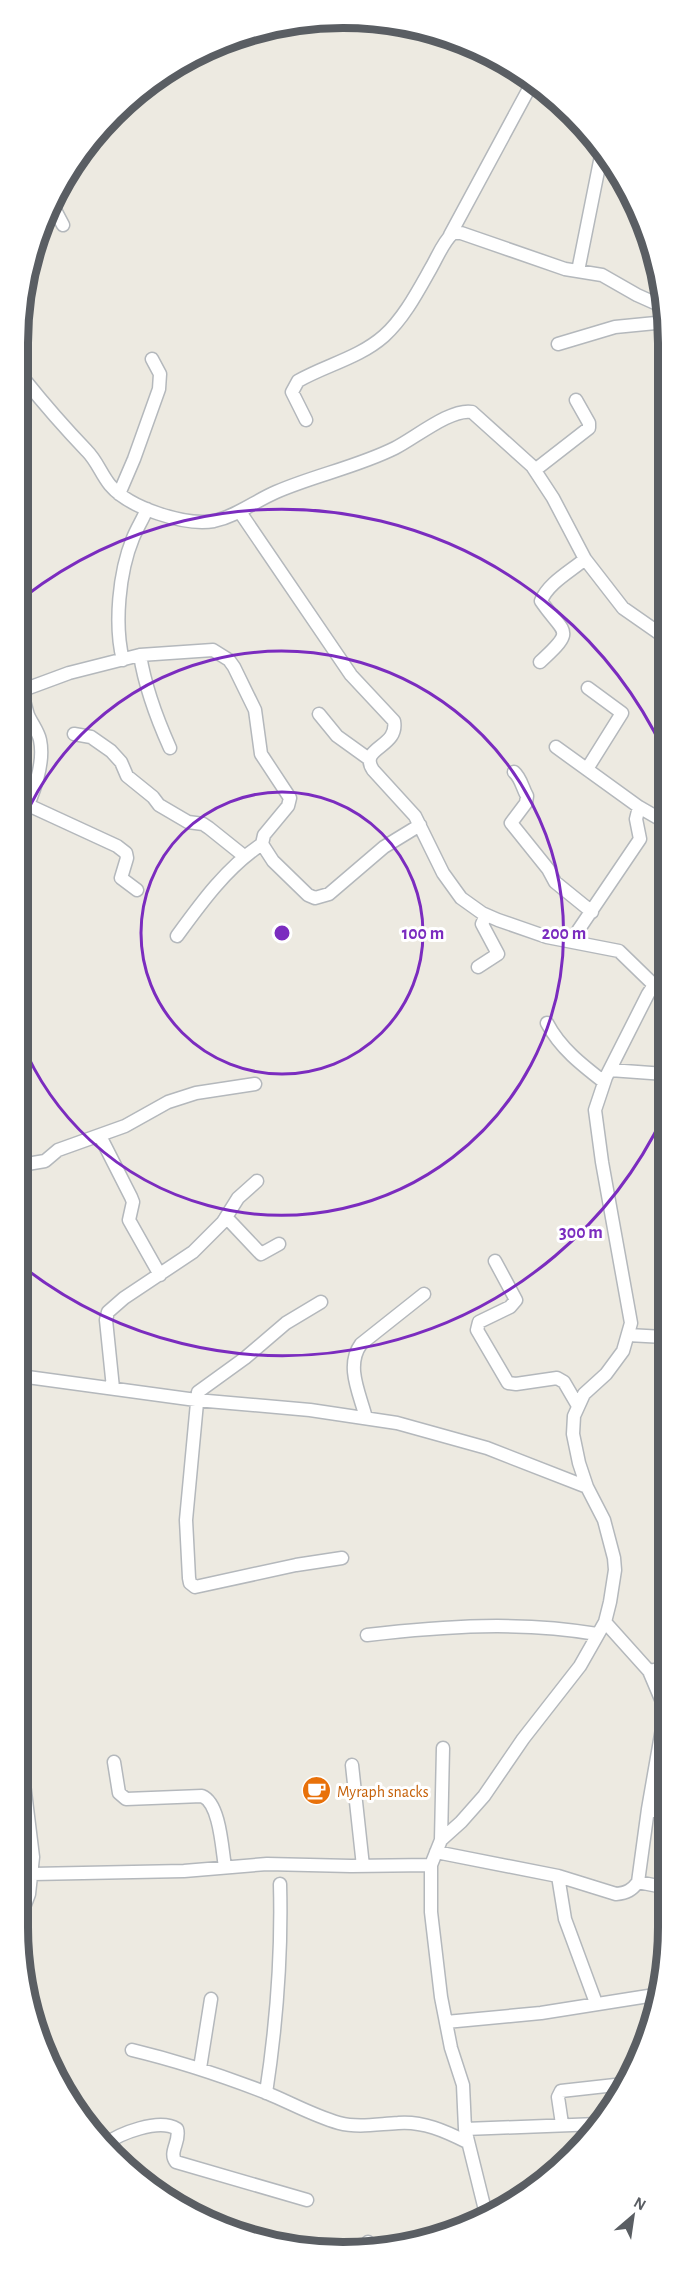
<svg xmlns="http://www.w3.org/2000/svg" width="687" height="2270" font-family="'Alegreya Sans',sans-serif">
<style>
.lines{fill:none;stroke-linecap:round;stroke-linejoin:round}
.minor-casing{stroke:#b4b8bc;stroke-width:15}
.minor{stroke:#fff;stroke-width:12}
.ring{fill:none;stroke:#7b2cbf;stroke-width:3}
.labels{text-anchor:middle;stroke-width:6;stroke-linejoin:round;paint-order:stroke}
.food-label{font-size:16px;fill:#c56008;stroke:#fff;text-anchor:start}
.rim{fill:none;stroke:#5a5e63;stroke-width:8}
.centre{fill:#7b2cbf;stroke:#fff;stroke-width:3}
.ring-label{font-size:18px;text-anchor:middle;font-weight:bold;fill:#7b2cbf;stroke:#fff;stroke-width:6;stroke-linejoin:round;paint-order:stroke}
</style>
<rect width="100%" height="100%" fill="#edeae1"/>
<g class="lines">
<defs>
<path id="minor" d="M54,208L63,225
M450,235L532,83
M578,271L602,151
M558,344L615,327L666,322
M24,379C44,404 65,428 87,451C97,461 101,474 110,485C129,508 185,526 214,521C237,516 255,501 276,492C315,475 357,467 395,448C415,438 451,408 472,412L532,466L553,498L585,559L623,608L666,638
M306,420L292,392L298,381C326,365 359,358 384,336C404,318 418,291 431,268C438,256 443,242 453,233H461L565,269L602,275L637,295L666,308
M535,470L589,428V423L576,400
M119,494L134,459L159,389L160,374L152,359
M23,508V501
M240,512L351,675L394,721C399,748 358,747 373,770L415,816L443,873L461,898L482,913L498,920L547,937L619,951L654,985
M140,655C145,687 157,719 170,748
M123,660C114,625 119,572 133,538C137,528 143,519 147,509
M540,662C577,628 564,635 541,601C548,583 571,571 585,559
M23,690L69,673L140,655L213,650L229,660L234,667L255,710L261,754L290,798L288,806L264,835L262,844L273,861L308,895L315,898L329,894L384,847L420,825
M319,714L337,736L369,759
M74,734L91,737L111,751L121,762L127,776L153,797L159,805L188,822L203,824L209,828L244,856
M556,747L639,807L665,822
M587,769L622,713L588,688
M514,772C521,778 522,787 527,796L526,803L511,823L548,869L555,882L592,912
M28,805L117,846L126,853L127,858L121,878L137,890
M22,816C33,797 45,763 40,740C38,731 32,724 28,715C26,709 25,703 23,697
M177,936C201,903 227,867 262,844
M571,941L640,839L636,819L639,807
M478,967L498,954L482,924L486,915
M547,1023C560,1048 582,1065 604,1082
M610,1070L665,1074
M100,1136L131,1197L133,1202L129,1220L160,1275
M21,1165L45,1161L58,1150L125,1126L168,1102L196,1093L255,1084
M226,1217L261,1254L279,1244
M495,1261L516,1300L510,1307L479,1322L477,1330L508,1383L516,1384L557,1378L564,1382L578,1406
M321,1302L286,1323L245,1358L198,1392L186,1520L189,1578L190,1583L195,1587L296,1565L342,1558
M628,1335L664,1337
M20,1376L196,1400L310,1410L397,1423L487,1448L587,1487
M113,1388L106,1320L108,1312L124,1298L193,1252L223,1222L238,1198L257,1181
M366,1418C360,1394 345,1366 361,1344L424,1294
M605,1622L649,1671L663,1704
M367,1635C444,1626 521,1621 597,1634
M649,1671L663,1668
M114,1762L119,1793L126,1799L202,1796C220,1803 222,1849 225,1867
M352,1765L363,1866
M648,1809L663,1813
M441,1840L443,1748
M436,1852L558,1876L616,1894C627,1893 632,1890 638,1882L648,1809L663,1723
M32,1874L184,1871L267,1864L351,1866L431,1865
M558,1876L565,1919L596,2003
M638,1882L663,1887
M18,1923L29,1894L33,1857L19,1743
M446,2022L541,2013L661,1994
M132,2050C178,2061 223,2076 267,2093C291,2103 314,2116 339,2123C358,2128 378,2124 398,2123C423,2121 445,2131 467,2142
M200,2068L211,1999
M266,2093C277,2021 282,1957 280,1884
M562,2124L558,2097L561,2091L624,2084
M465,2129L598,2124
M104,2145C120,2133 159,2118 177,2129C181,2141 168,2152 176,2162L307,2200
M486,2214L465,2129L463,2085L451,2048L441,1997L431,1912V1865L441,1840L461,1822L484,1796L523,1739L580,1666L605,1622L610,1602L615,1570L614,1558L604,1520L587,1487L579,1463L573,1434L574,1416L584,1394L606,1374L623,1351L631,1323L602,1162L595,1110L606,1077L648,994L654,985L665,978
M368,2245V2242"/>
</defs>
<use href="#minor" class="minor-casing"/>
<use href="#minor" class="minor"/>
</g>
<g class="ring">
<circle cx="282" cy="933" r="141"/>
<path d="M22 823A282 282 0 1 1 21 1041"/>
<path d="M664 1115A423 423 0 0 1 22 1266M24 597A423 423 0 0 1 664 751"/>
</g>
<defs>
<symbol id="cafe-disc" viewBox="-11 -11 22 22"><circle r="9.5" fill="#e8710a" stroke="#fff"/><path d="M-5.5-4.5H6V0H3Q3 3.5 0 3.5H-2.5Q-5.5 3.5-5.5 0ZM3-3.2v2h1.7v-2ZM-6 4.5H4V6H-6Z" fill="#fff"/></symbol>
</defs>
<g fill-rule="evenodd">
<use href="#cafe-disc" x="300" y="1774" width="33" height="33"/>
</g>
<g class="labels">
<g class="food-label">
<text x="337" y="1797">Myraph snacks</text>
</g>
</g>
<path d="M0 0H687V2270H0ZM343 28H343A315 315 0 0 1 658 343V1927A315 315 0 0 1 343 2242H343A315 315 0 0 1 28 1927V343A315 315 0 0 1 343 28Z" fill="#fff" fill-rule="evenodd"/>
<path class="rim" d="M343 28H343A315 315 0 0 1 658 343V1927A315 315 0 0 1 343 2242H343A315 315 0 0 1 28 1927V343A315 315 0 0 1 343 28Z"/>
<circle cx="282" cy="933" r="9" class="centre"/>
<g class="ring-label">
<text x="423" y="939">100 m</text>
<text x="564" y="939">200 m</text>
<text x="581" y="1238">300 m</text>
</g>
<g transform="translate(633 2216) rotate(29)" stroke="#ffffff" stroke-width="4.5" paint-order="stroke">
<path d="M0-4.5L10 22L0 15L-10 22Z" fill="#5a5e63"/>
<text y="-9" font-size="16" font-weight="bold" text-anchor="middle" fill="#5a5e63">N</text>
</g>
</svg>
